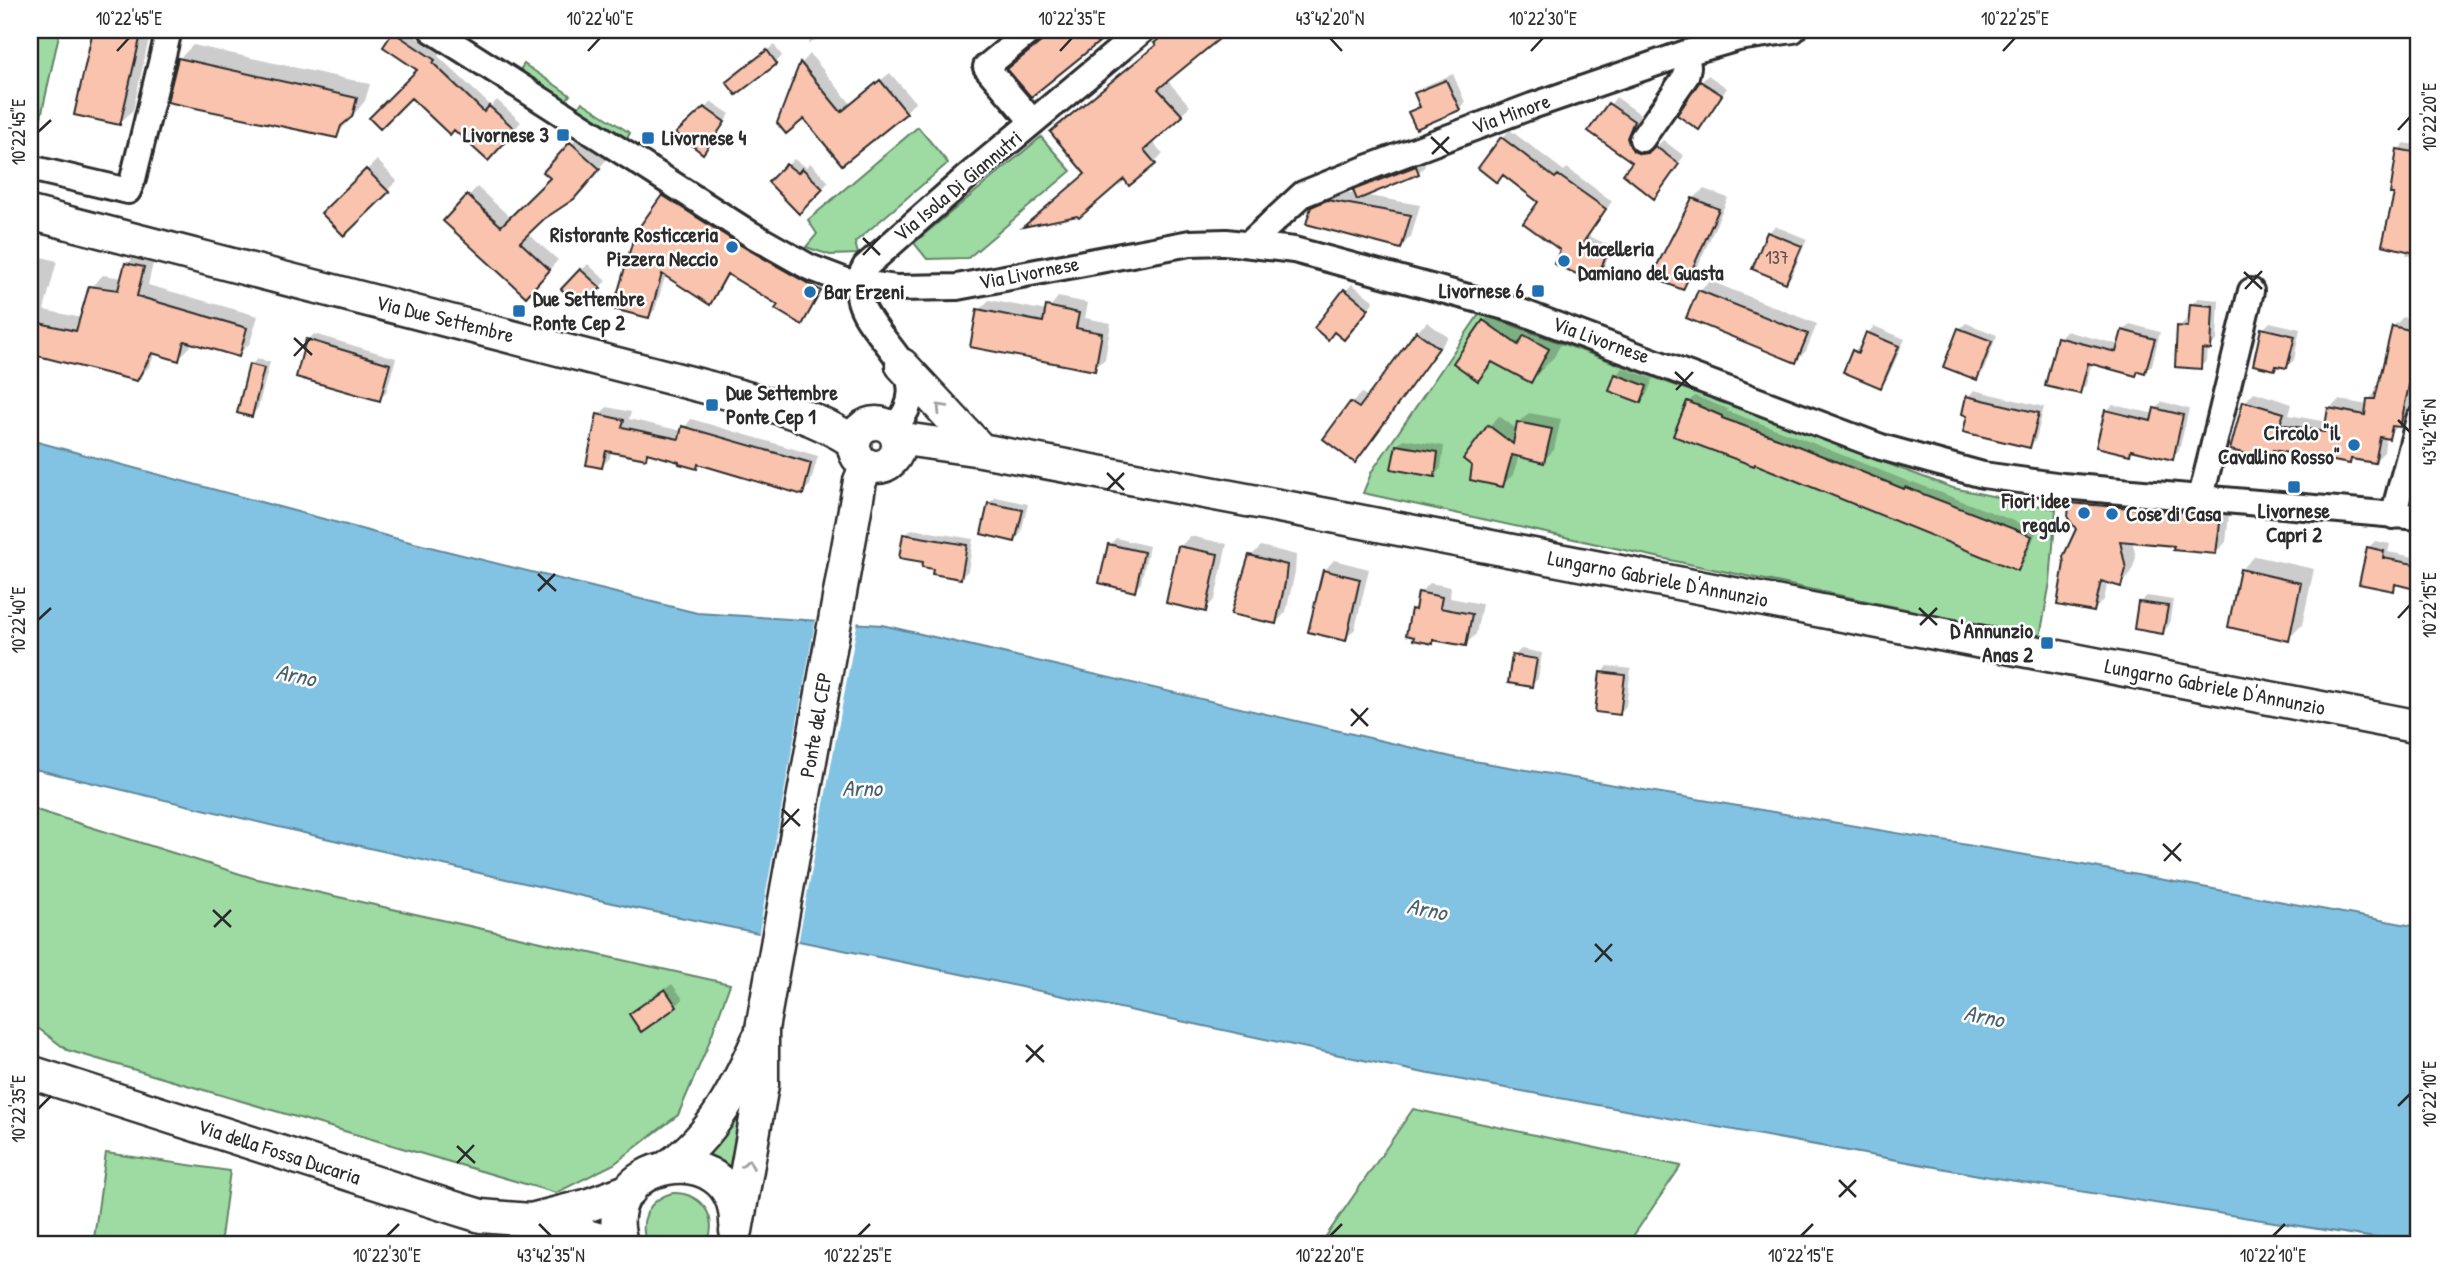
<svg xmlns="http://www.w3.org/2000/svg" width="2449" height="1275" font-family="'Patrick Hand',sans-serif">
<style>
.green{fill:#9ddba3;stroke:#648367;stroke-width:2}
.water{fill:#82c3e3;stroke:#5f8699;stroke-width:2}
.pier{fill:#fff}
.shadow{fill:#0003}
.building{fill:#fac3ad;stroke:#2b2b2b;stroke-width:2}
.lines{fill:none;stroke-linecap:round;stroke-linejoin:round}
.minor-casing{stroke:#2b2b2b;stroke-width:30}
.major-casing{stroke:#2b2b2b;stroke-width:37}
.minor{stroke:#fff;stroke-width:24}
.major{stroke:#fff;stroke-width:32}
.oneway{stroke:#a0a0a0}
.ticks{fill:none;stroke:#2b2b2b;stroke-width:2.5}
.poi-dot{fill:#1f6fb2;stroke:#fff;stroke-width:2.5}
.labels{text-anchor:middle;stroke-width:5;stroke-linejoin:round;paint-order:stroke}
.number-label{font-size:18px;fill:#5f514c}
.street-label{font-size:21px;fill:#2b2b2b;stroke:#fff}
.poi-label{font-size:21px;font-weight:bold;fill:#2b2b2b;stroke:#fff;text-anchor:end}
.water-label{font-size:23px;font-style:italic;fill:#49606b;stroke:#fff}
.neatline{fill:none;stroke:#2b2b2b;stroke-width:2.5}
.ticks-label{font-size:18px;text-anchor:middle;fill:#2b2b2b}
</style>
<rect width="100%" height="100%" fill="#fff"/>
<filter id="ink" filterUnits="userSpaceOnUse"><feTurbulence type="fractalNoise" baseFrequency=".0143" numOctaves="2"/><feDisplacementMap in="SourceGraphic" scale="14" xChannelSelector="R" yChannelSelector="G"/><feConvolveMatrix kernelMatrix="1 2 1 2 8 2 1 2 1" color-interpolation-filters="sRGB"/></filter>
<g filter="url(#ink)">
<path class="green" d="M30,30H60L32,158H30Z
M524,64L570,95L566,100L520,70Z
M582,102L630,133L626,140L578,108Z
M918,127L948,163L855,242L858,254L830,255L806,247L817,234L808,220Z
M1041,137L1071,171L968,258L927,259L914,243Z
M1480,313L1953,488L2056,509L2050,582L2040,637L1684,563L1363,493L1372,471Z
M30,808L253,878L730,984L707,1048L678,1115L614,1164L556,1193L67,1050L30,1022Z
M738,1108L750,1113L734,1190L694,1163Z
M1413,1109L1681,1166L1627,1245H1320Z
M106,1153L230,1171L220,1245H93Z
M673,1193C702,1192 720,1219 706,1245H648C637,1222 648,1199 673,1193Z"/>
<path class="water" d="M30,440L398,539L697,613L882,625L1456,758L2067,862L2419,927V1245L1984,1176L1424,1073L937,969L630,907L325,838L30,768Z"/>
<path class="pier" d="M816,617L858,620L798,944L758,937Z"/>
<path class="shadow" d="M95,30H151L133,110L119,124L76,114Z
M398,30H406L440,53L438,56L491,106L497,100L521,122L488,158L419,70L385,46Z
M815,30H828L808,45Z
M1173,30H1228L1167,80L1190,106L1152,141L1163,154L1154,163L1124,177L1087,173L1061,123Z
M193,45L370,84L365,101L336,136L179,59Z
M774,45L782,56L776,62L728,82Z
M810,54L851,104L890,73L915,102L906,112L805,117L779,123L802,63Z
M1453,74L1465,102L1459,109L1410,113L1421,104L1416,94L1422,87Z
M1708,75L1727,88L1699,128L1701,82Z
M1616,97L1640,114L1633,131L1647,148L1656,147L1663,140L1684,156L1654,196L1634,162L1591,131Z
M712,102L730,114L703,152L679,133Z
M1510,130L1564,171L1567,168L1612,201L1589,236L1613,247L1602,272L1595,280L1562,250L1540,201L1502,138Z
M580,135L607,159L582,188L543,218L527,233L558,260L535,286L445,221L477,187L511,218L552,178L571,144Z
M2405,143L2419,146V258L2406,255L2408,249L2396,193L2398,150Z
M794,159L806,167L810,163L829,182L799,211L770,182Z
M377,160L397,181L344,233L324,213Z
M1422,160L1425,166L1418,173L1363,195L1420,205L1411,237L1400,247L1313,208L1324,197L1338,191L1357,194L1355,190L1362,184Z
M1704,189L1728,198L1693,277L1683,287L1693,199Z
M670,190L826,284L808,316L802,322L781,304L729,274L716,296L710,303L666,274L655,310L648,316L664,196Z
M1775,226L1807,239L1792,275L1786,281L1768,233Z
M139,252L155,255L148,285L258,316L250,343L238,355L192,341L190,347L178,359L156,352L149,367L137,379L30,353V254L57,261L44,310L82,318L91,287L103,275L123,278L127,264Z
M588,264L606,281L586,300L563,289Z
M1710,281L1817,324L1806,351L1796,361L1700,291Z
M1352,284L1374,301L1351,331L1346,291Z
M1058,297L1088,303L1085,318L1111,323L1105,359L1094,369L979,310L989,300L1047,311Z
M1507,298L1571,325L1554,357L1531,381L1495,361L1478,379L1484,321Z
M2198,298L2219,300L2217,341L2208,348L2207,361L2200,367L2179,327L2186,320L2190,321L2191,305Z
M2403,317L2419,321V368L2409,416L2386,437L2384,452L2374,462L2354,458L2350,462L2277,449L2269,457L2245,402L2254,392L2292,404L2289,415L2327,422L2329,409L2339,400L2368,405L2369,399L2378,390L2393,327Z
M1427,322L1448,337L1365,450L1355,460L1352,403L1362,393L1369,398L1417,332Z
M2270,322L2300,329L2294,360L2287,366L2278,365L2275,368L2263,329Z
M1966,323L1997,335L1983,372L1977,378L1959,329Z
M2130,324L2160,332L2152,365L2145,371L2140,370L2136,374L2092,362L2086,385L2080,392L2059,338L2066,331L2120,345L2123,331Z
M1874,326L1905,339L1887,379L1880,385L1854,351L1860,345L1863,346L1868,333Z
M314,334L396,358L386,393L379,399L308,340Z
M257,359L270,362L258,408L252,415L251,365Z
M1623,368L1653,379L1647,394L1641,401L1616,375Z
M1974,390L2044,407L2036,439L2030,446L1969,414L1968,397Z
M1695,396L1728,409L1727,411L1790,434L1912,483L1913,482L2037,530L2024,562L2017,569L1688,402Z
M2162,402L2189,409L2179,451L2172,458L2134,449L2130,453L2106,411L2113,405L2155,414L2156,409Z
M607,407L631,412L629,419L682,431L691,419L818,456L810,485L802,493L700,463L696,467L681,460L651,452L645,458L611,450L610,458L602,466L599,415Z
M1529,413L1561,419L1554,450L1543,461L1519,455L1513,475L1502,485L1489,426L1499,416L1518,430L1519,423Z
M1404,439L1444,446L1441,468L1435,475L1397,445Z
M2081,493L2230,505L2226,542L2216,552L2176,544L2132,540L2136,557L2131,574L2121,585L2108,581L2104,600L2094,610L2071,504Z
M996,497L1028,504L1021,533L1015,540L989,503Z
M912,529L973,539L968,571L961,577L935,568L925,560L905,535Z
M1190,536L1227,544L1215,599L1205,610L1180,547Z
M1116,538L1149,546L1141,583L1134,590L1110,545Z
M2375,541L2390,544L2388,552L2419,558V588L2399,583L2393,589L2368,548Z
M1261,546L1296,555L1295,572L1286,612L1276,623L1251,556Z
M2255,556L2314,569L2302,625L2288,639L2241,570Z
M1334,560L1369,569L1355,629L1345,639L1324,571Z
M1430,583L1451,587L1450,598L1482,604L1476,634L1466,644L1436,638L1432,642L1412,610L1417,605L1419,593Z
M2147,596L2173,600L2169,625L2163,632L2140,602Z
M1521,649L1542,653L1538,679L1531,685L1514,656Z
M1608,666L1631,669L1626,706L1620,713L1602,673Z
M672,984L683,999L676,1006L631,1014Z"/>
<path class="building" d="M93,30H142L120,125L74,115Z
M1056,30H1114L1031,97L1007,69Z
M1170,30H1230L1158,89L1183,116L1144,150L1156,164L1129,186L1124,179L1079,218L1077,216L1023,227L1085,174L1050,132L1156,45L1154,43Z
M393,32L435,60L433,63L484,112L489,106L516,130L488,161L454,130L450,135L411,98L380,129L369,118L417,70L383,47Z
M767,50L777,64L736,95L726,82Z
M178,58L357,98L352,117L341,126L337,138L167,102Z
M800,62L841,112L880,80L907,113L842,165L804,119L786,134L777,123Z
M1446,80L1460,110L1416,129L1408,112L1420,107L1414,93Z
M1700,81L1722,95L1699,130L1677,115Z
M1608,103L1634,121L1627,138L1633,151L1640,154L1648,153L1655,146L1679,164L1654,199L1623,174L1632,162L1588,131Z
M704,107L725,122L703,154L676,133Z
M1501,137L1555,178L1558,175L1606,209L1582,244L1607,254L1595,282L1554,264L1560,250L1523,223L1538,202L1503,175L1497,183L1478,168Z
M570,142L600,169L574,199L544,219L520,242L550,270L526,297L443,221L467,195L501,226L550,178L543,172Z
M2397,149L2419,153V254L2382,245L2394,194H2390Z
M786,164L798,173L802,168L823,189L799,214L768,182Z
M1416,166L1419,174L1357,200L1353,190Z
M366,169L389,192L344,236L321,213Z
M662,195L742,246L821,291L802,325L775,309L778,305L727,274L710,305L662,274L649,318L613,309L635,233Z
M1692,198L1719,209L1683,290L1651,277Z
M1327,200L1411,215L1401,249L1306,224L1311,207Z
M1767,232L1802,246L1786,283L1752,269Z
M125,263L144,267L137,296L247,328L239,357L184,341L179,361L152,353L137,381L30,354V321L76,331L89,286L118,290Z
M580,269L601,288L586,302L574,301L561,289Z
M1344,289L1369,309L1344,340L1334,332L1328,340L1314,328Z
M1698,290L1808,334L1796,363L1686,318Z
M2190,304L2213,306L2211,350L2202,349L2201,369L2175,367L2177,326L2188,327Z
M1046,306L1079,313L1076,328L1102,333L1095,371L970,347L977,309L1043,322Z
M1483,320L1518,345L1524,335L1549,349L1531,383L1492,362L1478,381L1453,363Z
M2392,326L2419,332V339L2400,427L2392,426L2389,439L2380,437L2375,463L2351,459L2350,464L2273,450L2270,459L2230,450L2243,401L2284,413L2280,424L2324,432L2328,408L2365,415L2367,399H2375Z
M1958,328L1992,341L1977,380L1943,367Z
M2261,328L2295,336L2287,368L2276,366L2275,370L2253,365Z
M2122,330L2155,339L2145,373L2138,371L2136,376L2088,363L2080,394L2045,386L2057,337L2116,352Z
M1416,331L1439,348L1355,463L1323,439L1350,402L1359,408Z
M1866,332L1899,346L1881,388L1843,372L1852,350L1858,353Z
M306,339L390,364L380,401L296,377Z
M249,364L264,368L252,417L237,413Z
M1615,374L1647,386L1641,403L1609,391Z
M1966,396L2039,413L2030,448L1963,432L1967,416L1962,414Z
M1687,401L1722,416V418L1783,440L1904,489L1905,487L2032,536L2018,571L1755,464L1754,466L1673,436Z
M2154,408L2183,415L2173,460L2131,450L2130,455L2096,447L2105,410L2151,421Z
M597,414L624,420L622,427L679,439L682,426L811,463L803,495L698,464L697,469L679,464V462L647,453L646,459L606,451L602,468L586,465Z
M1517,422L1552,429L1544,463L1512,455L1503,487L1470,480L1472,466L1463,459L1488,425L1513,444Z
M1396,445L1438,452L1435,477L1391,469Z
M988,503L1023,510L1015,542L981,534Z
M2069,503L2221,515L2216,554L2173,550L2174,546L2120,541L2126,569L2121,587L2101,581L2094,612L2057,605L2064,563L2063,557L2076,529L2068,518Z
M903,534L967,545L961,579L932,574L933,569L922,567L923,562L899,558Z
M1108,544L1144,552L1135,592L1099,583Z
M1178,546L1218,554L1206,612L1166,603Z
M2367,547L2384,551L2383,558L2419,565V590L2395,584L2394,591L2359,584Z
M1249,555L1287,565L1285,583L1276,624L1231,614Z
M2240,569L2301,583L2289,641L2228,627Z
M1323,570L1360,579L1346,641L1308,632Z
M1418,592L1442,597L1440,608L1472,614L1466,646L1433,640V644L1413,640L1414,637L1406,635L1411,609L1415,610Z
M2138,602L2168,606L2163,634L2134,629Z
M1512,655L1537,659L1532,687L1508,683Z
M1600,672L1625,675L1620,715L1595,712Z
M665,989L677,1007L641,1032L629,1014Z"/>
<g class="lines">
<defs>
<path id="minor" d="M432,30L749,233L809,267L846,281L896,288L957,287L1190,243L1226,242L1294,250L1516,310L1881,447L1983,475L2063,486L2419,517
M1031,30L986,67L1033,122
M1642,139L1686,76L1688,67L1686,53
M30,168L128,191L133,179L169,30
M1250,243L1303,194L1370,167L1532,106L1686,53L1738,38L1793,30
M892,430C957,363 829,328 865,267L968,176L1143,30
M2201,497L2251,291
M2393,516L2419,419"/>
<path id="major" d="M30,213L710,388C759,402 811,413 854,442
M902,365L981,450
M854 445a22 22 0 1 1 44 0a22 22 0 1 1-44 0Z
M897,438L981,450L1332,516L2419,727
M30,1072L461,1210L481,1216L530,1220L618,1245
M669,1166C714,1135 736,1089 758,1040
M531,1220L586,1206L630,1190
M736,1231L762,1085V1029L860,481L867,465
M622,1245C591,1158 736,1134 736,1223"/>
</defs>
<use href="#minor" class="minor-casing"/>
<use href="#major" class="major-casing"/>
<use href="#minor" class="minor"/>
<use href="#major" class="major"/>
</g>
<defs><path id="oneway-chevron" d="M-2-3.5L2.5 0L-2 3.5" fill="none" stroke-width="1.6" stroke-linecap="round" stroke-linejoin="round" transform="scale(1.75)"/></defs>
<g class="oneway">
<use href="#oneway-chevron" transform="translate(941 408) rotate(-133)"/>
<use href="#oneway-chevron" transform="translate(748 1164) rotate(-80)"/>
</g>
</g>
<path class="ticks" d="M1330,38L1342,51M117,51L129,38M588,51L600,38M1060,51L1072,38M1531,51L1543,38M2003,51L2015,38M2398,130L2410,117M38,132L51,120M1431,137L1449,154M1432,154L1449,137M863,238L880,255M863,255L880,237M2244,272L2262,289M2245,289L2262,271M294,338L312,355M294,356L311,338M1675,372L1693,389M1676,390L1693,372M2398,420L2410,432M1107,473L1124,490M1107,490L1124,473M538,574L556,591M538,591L555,574M1919,608L1937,625M2398,618L2410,605M38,620L51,608M1920,625L1937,608M1351,709L1368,726M1351,726L1368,708M782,809L800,826M782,827L799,809M2163,844L2181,861M2164,861L2181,843M213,910L231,927M214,927L231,910M1595,944L1612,961M1595,962L1612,944M1026,1045L1044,1062M1026,1062L1043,1045M2398,1106L2410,1094M38,1109L51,1096M457,1146L475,1163M457,1163L474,1145M1839,1180L1856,1197M1839,1197L1856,1180M539,1224L551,1236M387,1236L399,1224M858,1236L870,1224M1330,1236L1342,1224M1801,1236L1813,1224M2273,1236L2285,1224"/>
<g class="poi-dot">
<rect x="556" y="128" width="14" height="14" rx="3.5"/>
<rect x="641" y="131" width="14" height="14" rx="3.5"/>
<circle cx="732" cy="247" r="7"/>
<circle cx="1564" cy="261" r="7"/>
<rect x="1531" y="284" width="14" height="14" rx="3.5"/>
<circle cx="810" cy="292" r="7"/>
<rect x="512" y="304" width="14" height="14" rx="3.5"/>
<rect x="705" y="398" width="14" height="14" rx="3.5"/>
<circle cx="2354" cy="445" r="7"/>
<rect x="2287" y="480" width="14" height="14" rx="3.5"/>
<circle cx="2084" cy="513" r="7"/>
<circle cx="2112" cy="514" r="7"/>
<rect x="2040" y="636" width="14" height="14" rx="3.5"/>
</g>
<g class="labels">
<g class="number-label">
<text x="1777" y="264">137</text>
</g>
<g class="street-label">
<text transform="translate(1511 114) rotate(-20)" y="7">Via Minore</text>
<text transform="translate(958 186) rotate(-40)" y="7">Via Isola Di Giannutri</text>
<text transform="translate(1029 273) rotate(-11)" y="7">Via Livornese</text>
<text transform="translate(445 319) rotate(14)" y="7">Via Due Settembre</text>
<text transform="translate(1601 340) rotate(20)" y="7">Via Livornese</text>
<text transform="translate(1658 579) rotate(11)" y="7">Lungarno Gabriele D'Annunzio</text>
<text transform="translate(2215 687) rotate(11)" y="7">Lungarno Gabriele D'Annunzio</text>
<text transform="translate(816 725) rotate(-80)" y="7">Ponte del CEP</text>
<text transform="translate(279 1152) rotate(18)" y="7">Via della Fossa Ducaria</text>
</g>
<g class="poi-label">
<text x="549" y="142">Livornese 3</text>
<text x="662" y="145" text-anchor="start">Livornese 4</text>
<text x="718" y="242">Ristorante Rosticceria<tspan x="718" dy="24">Pizzera Neccio</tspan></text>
<text x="1578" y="256" text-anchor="start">Macelleria<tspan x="1578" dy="24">Damiano del Guasta</tspan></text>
<text x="1524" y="298">Livornese 6</text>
<text x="824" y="299" text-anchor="start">Bar Erzeni</text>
<text x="533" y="306" text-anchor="start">Due Settembre<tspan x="533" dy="24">Ponte Cep 2</tspan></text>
<text x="726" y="400" text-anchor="start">Due Settembre<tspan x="726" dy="24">Ponte Cep 1</tspan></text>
<text x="2340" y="440">Circolo "il<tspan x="2340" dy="24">Cavallino Rosso"</tspan></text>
<text x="2070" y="508">Fiori idee<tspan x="2070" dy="24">regalo</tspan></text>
<text x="2294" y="518" text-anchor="middle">Livornese<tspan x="2294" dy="24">Capri 2</tspan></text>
<text x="2126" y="521" text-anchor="start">Cose di Casa</text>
<text x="2033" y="638">D'Annunzio<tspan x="2033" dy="24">Anas 2</tspan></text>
</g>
<g class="water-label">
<text transform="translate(296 675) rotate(12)" y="8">Arno</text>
<text x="862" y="796">Arno</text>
<text transform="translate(1427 909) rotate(11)" y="8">Arno</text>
<text transform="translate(1984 1016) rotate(11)" y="8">Arno</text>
</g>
</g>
<rect width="2449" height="1275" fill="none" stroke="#fff" stroke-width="77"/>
<rect x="38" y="38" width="2372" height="1198" class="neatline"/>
<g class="ticks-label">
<text x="129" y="25">10°22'45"E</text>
<text x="600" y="25">10°22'40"E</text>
<text x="1072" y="25">10°22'35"E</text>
<text x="1330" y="25">43°42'20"N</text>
<text x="1543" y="25">10°22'30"E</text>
<text x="2015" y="25">10°22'25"E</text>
<text transform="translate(2430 117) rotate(-90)" y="6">10°22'20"E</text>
<text transform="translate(19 132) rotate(-90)" y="6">10°22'45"E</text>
<text transform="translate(2430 432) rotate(-90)" y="6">43°42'15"N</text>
<text transform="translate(2430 605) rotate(-90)" y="6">10°22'15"E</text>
<text transform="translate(19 620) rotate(-90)" y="6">10°22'40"E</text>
<text transform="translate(2430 1094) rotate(-90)" y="6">10°22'10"E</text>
<text transform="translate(19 1109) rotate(-90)" y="6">10°22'35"E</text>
<text x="387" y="1262">10°22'30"E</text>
<text x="551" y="1262">43°42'35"N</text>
<text x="858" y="1262">10°22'25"E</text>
<text x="1330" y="1262">10°22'20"E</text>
<text x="1801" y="1262">10°22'15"E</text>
<text x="2273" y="1262">10°22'10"E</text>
</g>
</svg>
